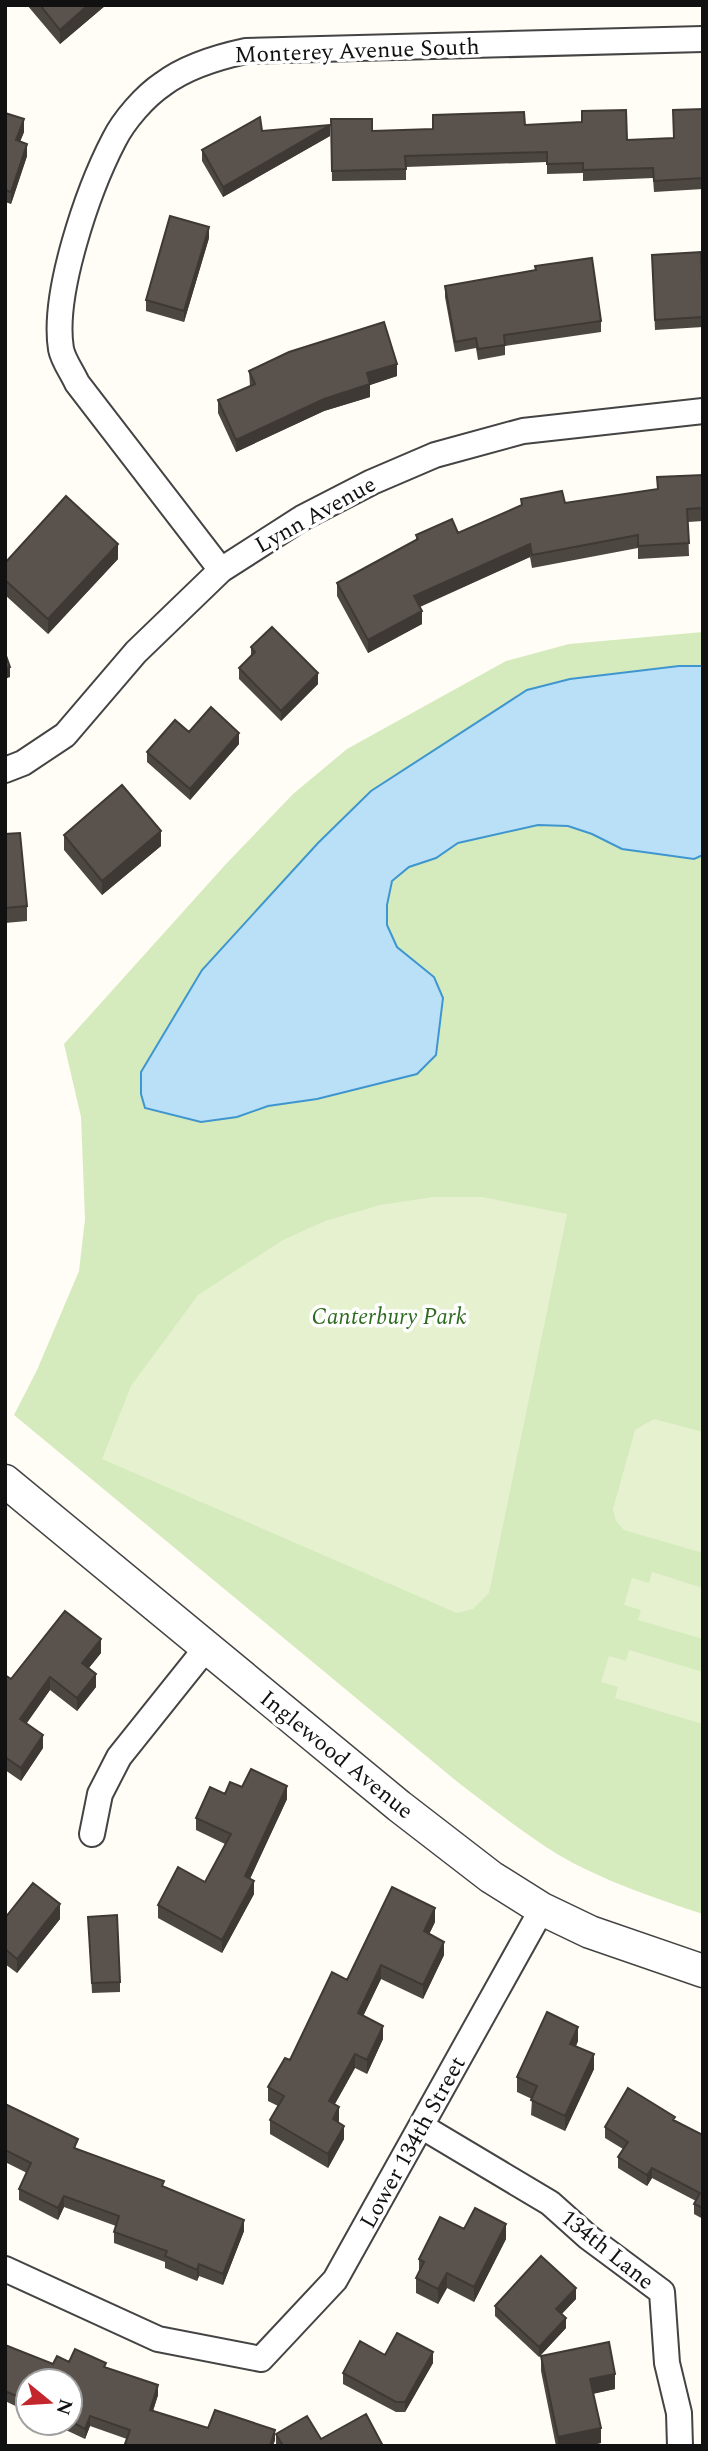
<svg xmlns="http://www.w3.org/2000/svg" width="708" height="2451" font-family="Spectral,serif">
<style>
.green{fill:#d5ebbd}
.pitch{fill:#e6f2cf}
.water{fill:#b9e0f7;stroke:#3f96cf;stroke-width:2}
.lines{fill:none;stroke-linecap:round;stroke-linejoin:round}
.minor-casing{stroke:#444;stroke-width:28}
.tertiary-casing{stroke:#444;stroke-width:35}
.minor{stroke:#fff;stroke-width:24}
.tertiary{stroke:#fff;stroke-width:32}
.wall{fill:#4d4742}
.shaded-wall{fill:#3f3936}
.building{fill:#5a524d;stroke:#3f3936;stroke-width:2}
.labels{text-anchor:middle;stroke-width:7;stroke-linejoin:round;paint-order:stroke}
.street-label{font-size:23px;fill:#111;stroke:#fff}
.park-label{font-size:23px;font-style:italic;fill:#2f6b1f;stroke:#fff}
</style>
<rect width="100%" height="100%" fill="#fffdf5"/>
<path class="green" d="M703,632V1914C654,1898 601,1880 557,1854C523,1833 492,1808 460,1784L14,1415L37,1370L79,1271L85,1219L81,1117L64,1044L226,864L293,794L347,749L506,661L569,644Z"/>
<path class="pitch" d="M434,1197H482L567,1214L489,1593L473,1609L457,1613L102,1459L131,1386L198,1295L283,1240L325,1221L380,1205Z
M654,1419L703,1432V1553L624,1530L616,1521L613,1509L635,1430Z
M652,1572L703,1588V1639L638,1620L641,1610L624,1605L632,1578L649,1583Z
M629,1650L703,1672V1724L615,1698L618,1687L601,1682L609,1656L626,1661Z"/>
<path class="water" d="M679,666H703V855L694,859L622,849L592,834L568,826L538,825L458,843L436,858L409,867L392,881L387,905V925L397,947L434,977L443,998L436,1055L417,1074L317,1099L268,1106L237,1117L201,1122L145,1108L141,1094V1072L202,970L318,843L371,791L527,690L570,679Z"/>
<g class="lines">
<defs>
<path id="minor" d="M221,570L77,383C72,372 63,360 61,349C52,294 88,190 114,140C124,120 145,96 163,84C187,66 218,57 246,51L703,39
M5,770L23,763L65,735L136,652L221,570L302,518L372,482L435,455L523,431L703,411
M92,1834L100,1794L119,1757L207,1647
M421,2126L550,2203L588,2237L662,2292L667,2363L679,2413L680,2446
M5,2269L158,2339L261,2359L335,2280L542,1909"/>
<path id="tertiary" d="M5,1481L399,1806L491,1877L542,1909L590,1932L703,1971"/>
</defs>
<use href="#minor" class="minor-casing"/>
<use href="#tertiary" class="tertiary-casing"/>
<use href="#minor" class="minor"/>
<use href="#tertiary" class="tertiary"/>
</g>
<path class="wall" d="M27,5H106L60,44Z
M703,109V189L654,192L653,178L583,181V173L547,174V162L406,167V180L332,181L331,119L372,131L433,129L525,125L627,140L674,138Z
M5,113L24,132L20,141L27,156L11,204L5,202Z
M330,136L223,197L202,161V150Z
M209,238L184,322L146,311V300Z
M652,255L703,274V327L655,330Z
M535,266L601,321V332L505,346V355L478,360L476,348L455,352L445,297V286L535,271Z
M249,371L397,376L370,385V397L324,411L236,452L218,413V400L250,386Z
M703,475V521L688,522L689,556L638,559V548L532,568L530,557L420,607L422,624L368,653L337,596V583L416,540V535L458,533L521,505V499L565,503L657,489V477Z
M118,559L48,634L5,595V563Z
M251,647L318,684L281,721L239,679V668L251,657Z
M189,732L239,744L190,800L147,762V752Z
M5,834L27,906V921L5,923Z
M64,835L161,846L102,895L64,850Z
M101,1653L89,1668L96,1687L77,1711L50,1690L27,1723L43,1748L21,1781L5,1770V1675L11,1679Z
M242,1787L287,1799L250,1879L254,1894L222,1953L158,1918V1905L205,1882L225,1844L196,1830V1818L225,1794Z
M88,1917L120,1982V1992L92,1993Z
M5,1918L60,1919L17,1973L5,1964Z
M435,1922L429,1934L444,1955L423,1999L381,1979L363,2016L383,2039L367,2074L355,2068L335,2104L339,2121L338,2122L344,2139L328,2168L270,2134V2120L278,2106L268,2101V2087L290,2060L347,1980Z
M578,2041L576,2046L594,2069L565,2131L531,2115L532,2099L517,2092V2077Z
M5,2104L78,2149L164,2187L244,2231L223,2285L199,2276L197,2281L165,2268V2262L114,2243V2232L116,2226L64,2207L58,2220L19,2200V2189L27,2173L5,2162Z
M675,2120L703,2135V2219L694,2214V2204L696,2201L652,2178L647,2186L618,2168V2157L623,2149L605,2138V2127Z
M464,2229L506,2239L474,2302L447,2288L438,2304L416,2293V2278L419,2272V2259Z
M576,2299L562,2314L566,2328L539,2357L495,2316V2306Z
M5,2345L53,2364L69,2362L106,2368L158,2395L153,2411L208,2428L275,2440L273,2446H125L127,2439L90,2426L85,2439L51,2423H70V2381H28V2412L5,2401Z
M385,2355L433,2363L405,2412H396L343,2384V2373Z
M541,2356L615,2389L593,2394L601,2443L588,2446H556L541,2371Z
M276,2434L321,2439L383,2446H276Z"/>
<path class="shaded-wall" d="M88,5H106L60,44V30Z
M24,119V132L16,152V140Z
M330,125V136L223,197V187Z
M27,144V156L11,204V192Z
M209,227V238L184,322V311Z
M397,364V376L370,385V397L324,411L236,452V440L367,373Z
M118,544V559L48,634V619Z
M530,544V557L414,609V596Z
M422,611V624L368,653V640Z
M10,667V677L5,679V668Z
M318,673V684L281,721V711Z
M239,733V744L190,800V789Z
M161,831V846L102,895V881Z
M101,1639V1653L82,1676V1663Z
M96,1674V1687L77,1711V1698Z
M50,1677V1690L20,1732V1719Z
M43,1735V1748L21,1781V1768Z
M287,1786V1799L245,1889V1876Z
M254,1881V1894L222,1953V1940Z
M60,1904V1919L17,1973V1959Z
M435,1908V1922L424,1945V1931Z
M444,1942V1955L423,1999V1985Z
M381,1965V1979L358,2027V2013Z
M383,2026V2039L367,2074V2060Z
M578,2027V2041L570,2059V2044Z
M355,2054V2068L329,2114V2101Z
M594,2054V2069L565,2131V2116Z
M339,2107V2121L333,2133V2119Z
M344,2126V2139L328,2168V2154Z
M652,2168V2178L647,2186V2175Z
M64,2196V2207L58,2220V2208Z
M244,2220V2231L223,2285V2274Z
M506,2224V2239L474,2302V2287Z
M199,2264V2276L197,2281V2270Z
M447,2273V2288L438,2304V2289Z
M576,2288V2299L556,2319V2309Z
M566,2318V2328L539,2357V2347Z
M433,2352V2363L405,2412V2402Z
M615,2374V2389L590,2394V2379Z
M158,2385V2395L150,2420V2410Z
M90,2416V2426L85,2439V2429Z
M601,2428V2443L588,2446H558V2437Z
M275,2430V2440L273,2446H270Z"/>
<path class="building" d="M40,5H88L60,30Z
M703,109V178L654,181L653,168L583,170V163L547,164V152L405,156L406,169L332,171L331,119H372V131L433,129V115L524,112L525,125L582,122V111L626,110L627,140L674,138L673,110Z
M5,113L24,119L16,140L27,144L11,192L5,190Z
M260,117L262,131L330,125L223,187L202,150Z
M170,216L209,227L184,311L146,300Z
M701,252L703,317L655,320L652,255Z
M592,258L601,321L504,335L505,345L478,349L476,338L455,342L445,286L536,270L535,266Z
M384,322L397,364L367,373L370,384L324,399L236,440L218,400L255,384L249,371L289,352Z
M703,475V508L687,509L689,543L638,546V535L532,555L530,544L414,596L422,611L368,640L337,583L418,539L416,535L452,519L458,533L522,505L521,499L562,491L565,503L658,489L657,477Z
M66,496L118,544L48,619L5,580V563Z
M272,627L318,673L281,711L239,668L255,652L251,647Z
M5,653L10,667L5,668Z
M211,707L239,733L190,789L147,752L175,720L189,732Z
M122,785L161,831L102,881L64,835Z
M20,833L27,906L5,908V834Z
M65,1611L101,1639L82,1663L96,1674L77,1698L50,1677L20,1719L43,1735L21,1768L5,1757V1675L11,1679Z
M251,1769L287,1786L245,1876L254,1881L222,1940L158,1905L178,1867L205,1882L231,1834L196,1818L210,1787L225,1794L230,1782L242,1787Z
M33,1883L60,1904L17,1959L5,1949V1918Z
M392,1887L435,1908L424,1931L444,1942L423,1985L381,1965L358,2013L383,2026L367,2060L355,2054L329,2101L339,2107L333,2119L344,2126L328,2154L270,2120L284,2096L268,2087L285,2058L290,2060L332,1972L347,1980Z
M117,1915L120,1982L92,1983L88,1917Z
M547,2012L578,2027L570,2044L594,2054L565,2116L531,2100L537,2086L517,2077Z
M628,2088L675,2117L673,2120L703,2135V2208L694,2204L700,2193L652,2168L647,2175L618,2157L628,2142L605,2127Z
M5,2104L78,2139L74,2148L164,2181L162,2186L244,2220L223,2274L199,2264L197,2270L165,2256L167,2251L114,2232L119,2216L64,2196L58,2208L19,2189L31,2163L5,2150Z
M475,2208L506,2224L474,2287L447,2273L438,2289L416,2278L424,2262L419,2259L440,2217L464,2229Z
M541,2256L576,2288L556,2309L566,2318L539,2347L495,2306Z
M397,2333L433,2352L405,2402H396L343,2373L360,2341L385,2355Z
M609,2342L615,2374L590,2379L601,2428L558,2437L541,2356Z
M5,2345L53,2364L57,2356L69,2362L75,2349L106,2363L104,2367L158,2385L150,2410L208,2428L215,2410L275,2430L270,2446H130L125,2444L130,2430L90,2416L85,2429L70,2421V2381H28V2401L5,2391Z
M366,2414L383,2446H283L276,2434L307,2416L321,2439Z"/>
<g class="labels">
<g class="street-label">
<text transform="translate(357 50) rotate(-2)" y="8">Monterey Avenue South</text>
<text transform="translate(315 514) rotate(-29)" y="8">Lynn Avenue</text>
<text transform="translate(337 1754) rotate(39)" y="8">Inglewood Avenue</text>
<text transform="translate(412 2142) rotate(-61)" y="8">Lower 134th Street</text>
<text transform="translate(608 2249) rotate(39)" y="8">134th Lane</text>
</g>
<g class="park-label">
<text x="389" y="1324">Canterbury Park</text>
</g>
</g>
<rect width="708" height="2451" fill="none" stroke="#111111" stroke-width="14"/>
<g transform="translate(49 2402) rotate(108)"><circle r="33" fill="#ffffff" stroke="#a0a0a0" stroke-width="2"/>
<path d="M0-5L12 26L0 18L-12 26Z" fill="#c4262e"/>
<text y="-10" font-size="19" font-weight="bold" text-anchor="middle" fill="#111111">N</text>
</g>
</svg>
